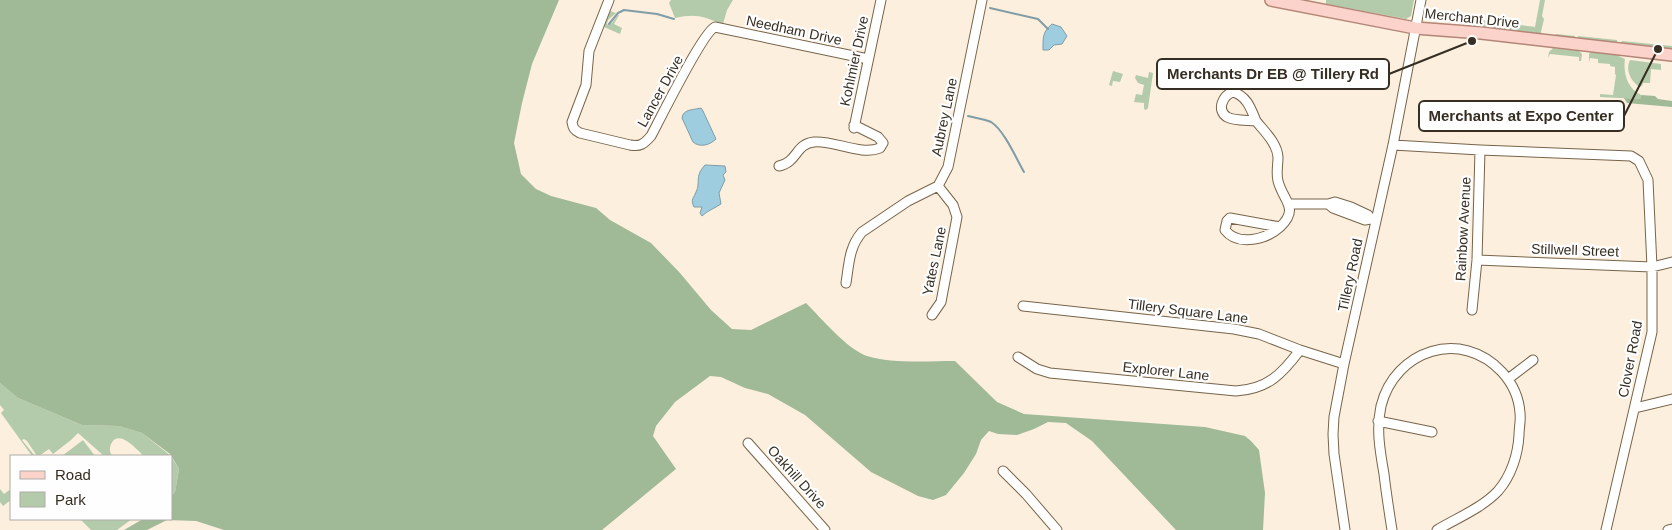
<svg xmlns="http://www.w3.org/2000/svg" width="1672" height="530" font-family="Helvetica,sans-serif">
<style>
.green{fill:#b3cbaa}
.forest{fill:#a0b997}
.water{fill:#9fcde0;stroke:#809da7}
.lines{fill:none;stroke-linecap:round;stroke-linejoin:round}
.stream{stroke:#809da7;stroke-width:2}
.minor-casing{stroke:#77644a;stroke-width:11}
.major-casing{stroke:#b48678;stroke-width:14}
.minor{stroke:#fff;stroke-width:9}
.major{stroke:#fbd3ca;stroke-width:11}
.labels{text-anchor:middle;stroke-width:4.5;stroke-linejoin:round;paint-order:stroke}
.street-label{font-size:14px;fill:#362e22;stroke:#fefefe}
.leader{fill:none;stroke:#362e22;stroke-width:2}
.callout-dot{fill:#362e22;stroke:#fefefe;stroke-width:2}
.callout{fill:#fefefe;stroke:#362e22;stroke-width:2}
.callout-label{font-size:15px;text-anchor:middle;font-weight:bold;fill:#362e22}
</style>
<rect width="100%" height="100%" fill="#fcefdd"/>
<path class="green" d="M671,0H733L727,10L723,24C703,17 697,13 675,18L669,3Z
M1326,0H1414L1411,16L1406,19L1326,4Z
M1540,0H1545L1542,16L1544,19L1541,32L1543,35L1471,27L1472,19L1535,27Z
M610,11L616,13L608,20L607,24L609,25L612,23L618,15H619L614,24L622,28L620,34L604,27Z
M1556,34L1575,36V38H1578V36L1617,40V42L1621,43L1622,41L1672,46V50L1554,36Z
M1553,48L1579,51L1582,54L1581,61H1579V57L1550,54L1548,58L1549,52Z
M1591,52L1614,54L1625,59C1623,73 1627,88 1641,95L1640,99L1600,97V94L1613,95L1616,75L1615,74V67L1610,66V64L1598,63V59L1590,58L1589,63V54Z
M1630,60L1661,64V70L1651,69L1650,83H1643L1642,86L1640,87C1631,82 1625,70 1630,60Z
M1113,71L1123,74L1120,82L1113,81L1112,86L1109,85Z
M1149,72L1153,73L1148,108L1146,110L1144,109V103L1134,102L1136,94L1142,95L1144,85L1138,83L1135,78L1136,75L1148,78Z
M0,383L18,398L82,425L119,426L142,433L171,456H144C137,450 119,428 111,444C109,449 110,452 112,456H104L78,433L71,440L53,454L49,449L39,456H37L27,441L24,439L22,440L35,456H32L1,413L4,410L0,405Z
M83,440L95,456H62Z
M171,457L179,469L175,492L171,496Z
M0,489L4,494L11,489V500L3,506L0,502Z
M80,519H132L117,530H91Z"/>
<path class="forest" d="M0,0H559L532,64L522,103L514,143L521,174L536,189L551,196L596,208L610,220L651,243L680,273L711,310L732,329L751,330L806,303C821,318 847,349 867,356C892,364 929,361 955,361L997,402L1024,414L1205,427L1245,436L1251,441L1259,450L1265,493L1263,530H1176L1092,441L1066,423L1048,422L1034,429L1017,435L998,434L989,431L981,440L976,454L964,473L946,495L933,500L918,496L871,472L805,415L768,394L745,388L721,377L710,376L675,402L656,426L653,436L676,469L602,530H224L196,521L167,520L147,530H124L143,519H171V496L175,492L179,469L170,454L142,433L119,426L82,425L18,398L0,383Z
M1641,95L1655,96L1658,99L1672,101V107L1627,103L1624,98L1640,99Z"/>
<path class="water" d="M1052,24L1061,27L1067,36L1062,44L1054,45L1049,50H1043C1043,39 1042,32 1052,24Z
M701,108L703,111L716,139C710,145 700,148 693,142L682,118C683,109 693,110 701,108Z
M705,165L725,166L726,172L723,175L725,180L719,193L721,204C715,208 707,211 702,216L700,213L702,207H694C690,199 694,198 696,192C701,182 694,177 705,165Z"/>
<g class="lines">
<path class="stream" d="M990,8L1038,19L1048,29
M609,24L618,13L624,10L657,14L674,19
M968,116C975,118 984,119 991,122C1004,130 1016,158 1024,172"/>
<defs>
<path id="minor" d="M609,0L589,51L586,85L572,122C573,128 574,130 580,133L630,145C640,147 644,144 651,136C660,119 703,32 715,27L868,59
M1233,92C1247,96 1251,109 1256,121C1248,120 1234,121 1227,117C1216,110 1223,95 1233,92Z
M1256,121C1264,131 1277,143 1278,157C1278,165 1276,174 1278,181C1283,201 1300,208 1280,227
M854,128L881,0
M1393,145L1480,150L1631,156L1639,161L1648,180L1652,267V332L1606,530
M779,166C798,162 795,144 814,142C834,140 861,156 880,148L883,143L878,137L854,125
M1289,204H1328L1335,202L1351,207L1368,215L1371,219L1375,221
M1328,204L1333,208L1365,220L1370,219
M1230,218L1280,227C1267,239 1238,247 1225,230L1227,221Z
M1477,260L1652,267L1672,262
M846,283C849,264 849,247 862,232L908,201L938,186L948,167L982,0
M1023,306L1234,329L1259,334L1300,350L1344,364
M1472,310L1477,260L1480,150
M932,315L941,302L957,217L953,205L938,186
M1018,357L1037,369L1050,373L1236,391C1268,389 1282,374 1300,350
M1508,379L1533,360
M1635,408L1672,399
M1378,421L1432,432
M748,443L825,530
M1003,471L1026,494L1057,530
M1345,530L1334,454L1333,434L1334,417L1344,364L1393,145L1421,0
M1392,530C1389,511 1386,492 1384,474C1380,451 1376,429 1381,406C1395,350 1461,328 1502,372C1512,383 1519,398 1520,413C1521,420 1519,428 1519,435C1518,455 1511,476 1498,491C1482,508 1457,518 1437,530
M1668,530L1672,529"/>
<path id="major" d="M1271,0L1415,28L1481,33L1672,55"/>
</defs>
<use href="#minor" class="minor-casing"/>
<use href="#major" class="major-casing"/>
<use href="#minor" class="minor"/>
<use href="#major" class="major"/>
</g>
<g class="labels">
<g class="street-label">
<text transform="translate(1472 18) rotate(6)" y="5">Merchant Drive</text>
<text transform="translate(794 30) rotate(12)" y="5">Needham Drive</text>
<text transform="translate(854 61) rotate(-78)" y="5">Kohlmier Drive</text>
<text transform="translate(660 91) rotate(-61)" y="5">Lancer Drive</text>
<text transform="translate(944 117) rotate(-78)" y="5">Aubrey Lane</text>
<text transform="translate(1463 229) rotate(-87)" y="5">Rainbow Avenue</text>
<text transform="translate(1575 250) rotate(2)" y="5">Stillwell Street</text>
<text transform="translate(934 261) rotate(-78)" y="5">Yates Lane</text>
<text transform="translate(1350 275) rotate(-78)" y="5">Tillery Road</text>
<text transform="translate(1188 311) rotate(7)" y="5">Tillery Square Lane</text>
<text transform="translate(1630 359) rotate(-79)" y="5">Clover Road</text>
<text transform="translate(1166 371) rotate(6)" y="5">Explorer Lane</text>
<text transform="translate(797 477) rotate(48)" y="5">Oakhill Drive</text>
</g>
</g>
<path class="leader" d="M1472 41L1389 74M1658 49L1624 116"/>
<g class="callout-dot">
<circle cx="1472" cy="41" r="5"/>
<circle cx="1658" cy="49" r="5"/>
</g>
<g class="callout">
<rect x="1157" y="59" width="232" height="30" rx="5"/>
<rect x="1419" y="101" width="205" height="30" rx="5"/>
</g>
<g class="callout-label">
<text x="1273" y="79">Merchants Dr EB @ Tillery Rd</text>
<text x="1521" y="121">Merchants at Expo Center</text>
</g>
<rect x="10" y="455" width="162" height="65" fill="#fefefe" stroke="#aeaba6"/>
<rect x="20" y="471" width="25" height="8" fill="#fbd3ca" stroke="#aeaba6"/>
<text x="55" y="480" font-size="15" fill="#362e22">Road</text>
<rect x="20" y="492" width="25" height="15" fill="#b3cbaa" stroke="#aeaba6"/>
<text x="55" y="505" font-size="15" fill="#362e22">Park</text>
</svg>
